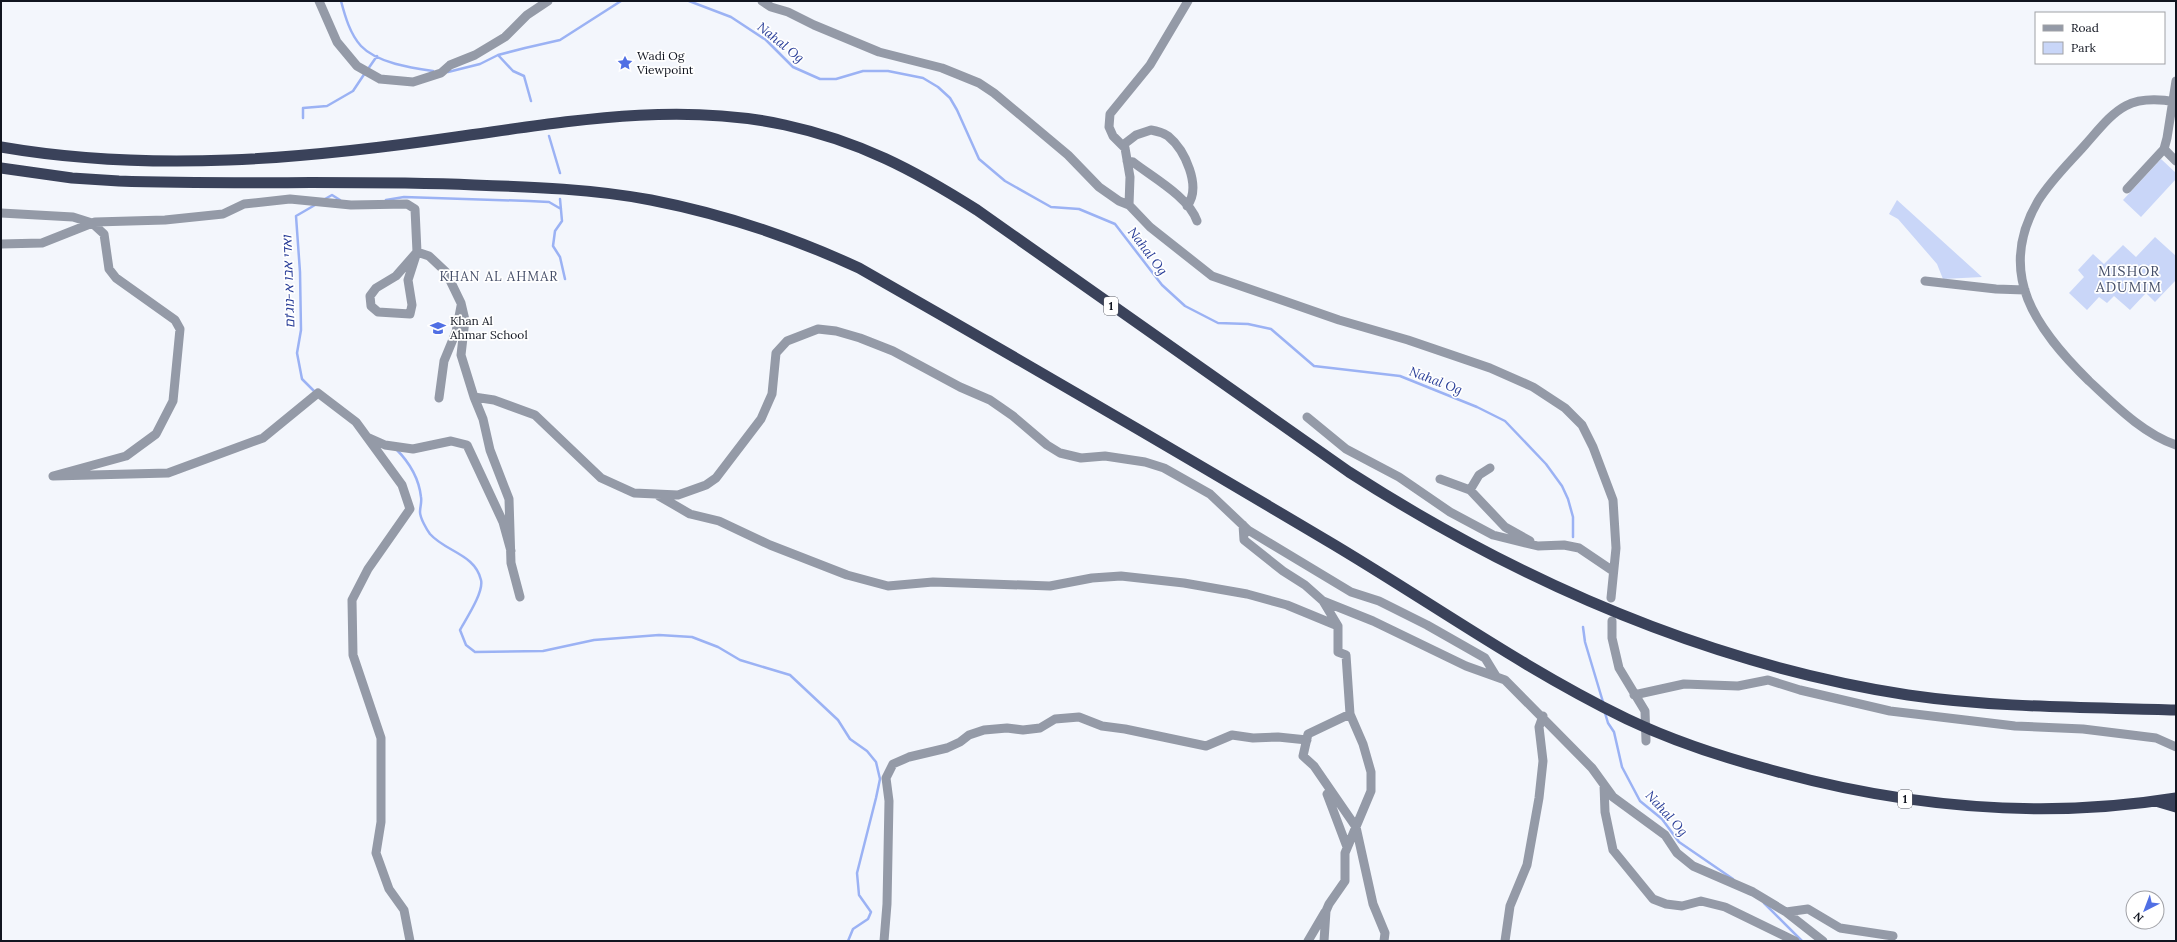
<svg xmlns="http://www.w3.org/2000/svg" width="2177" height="942" font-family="Lora,'Noto Sans Hebrew',serif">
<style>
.green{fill:#c9d6f8}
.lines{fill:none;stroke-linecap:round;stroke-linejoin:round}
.stream{stroke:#9bb2f4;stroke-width:2.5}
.minor{stroke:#949aa7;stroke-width:9}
.trunk{stroke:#3a425a;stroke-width:11}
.labels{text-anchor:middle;stroke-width:3.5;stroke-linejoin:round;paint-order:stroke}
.shield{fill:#fff;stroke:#585b63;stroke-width:1}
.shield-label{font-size:11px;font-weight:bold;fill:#111520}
.poi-label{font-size:12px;fill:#111520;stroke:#fff;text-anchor:start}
.water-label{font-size:13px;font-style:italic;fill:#273c97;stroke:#fff}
.neighbourhood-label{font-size:13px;letter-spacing:1px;fill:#454e68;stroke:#fff}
.quarter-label{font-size:14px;letter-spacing:1px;fill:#454e68;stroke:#fff}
</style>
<rect width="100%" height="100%" fill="#f3f6fc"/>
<path class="green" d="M2161,159L2176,173V179L2141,217L2123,200Z
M1897,200L1982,277L1943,279L1937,264L1898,219L1889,214Z
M2155,237L2176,256V280L2155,302L2146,293L2130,310L2114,296L2107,303L2099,297L2087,310L2069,293L2084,277L2078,270L2093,254L2104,264L2123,245L2136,257Z"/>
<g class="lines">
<path class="stream" d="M341,1C345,16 350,34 361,46C377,63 412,68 433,71
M689,1L731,17L766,40L793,67L820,79H836L863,71H888L923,78L938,87L950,98L957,110L979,159L1005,181L1051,207L1079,209L1115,224L1162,285L1185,306L1218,323L1248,324L1271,329L1314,366L1400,376L1477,407L1505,421L1546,464L1562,486L1568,499L1573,517V537
M498,55L513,71L524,76L531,101
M368,69L377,56
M448,72L480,64L498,55L525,48L560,40L621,1
M303,118V108L327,106L353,91L365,73
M549,136L560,173
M325,199L332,195L340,200
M560,199L562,221L555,231L553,246L560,257L565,279
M386,200L404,197L529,201L549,202L561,209
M315,205L296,216L300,272L301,330L297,353L302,379L316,393
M396,449C409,462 419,479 421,497C422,502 420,507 420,512C420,518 427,530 430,534C446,552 475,554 481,580C484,592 466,619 460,630L466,645L475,652L543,651L594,640L659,635L692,637L718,647L740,660L790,675L838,720L850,739L867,751L876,762L880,779L876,798L857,873L859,895L871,912L868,919L853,929L848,941
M1583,627L1585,642L1603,702
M1605,713L1608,723L1614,732L1622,767L1640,801L1662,819L1679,842L1733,879
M1764,903L1802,941"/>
<path class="minor" d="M319,1L337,42L357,66L380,79L413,82L441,73L450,65L475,55L505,37L527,15L548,1
M762,1L771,7L788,12L814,25L879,52L942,68L979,83L994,93L1068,155L1099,187L1119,201L1129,205
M1188,1L1150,65L1110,114L1109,127L1113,136L1125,148L1130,177L1129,205L1150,227L1212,276L1339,320L1408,340L1490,368L1533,387L1565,408L1582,425L1593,447L1613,500L1616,548L1611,598
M2176,102C2126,93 2115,111 2085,145C2069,163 2051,180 2038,201C1995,274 2037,330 2089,381C2115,405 2142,433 2176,445
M1123,145L1136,135L1151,130C1157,131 1163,133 1168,136C1185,150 1202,187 1187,206
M2164,149L2176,161
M1127,161L1133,162C1152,177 1189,197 1197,221
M2127,189L2164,149L2167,138L2176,81
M1,213L73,217L92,223L104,234L109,269L116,278L175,320L180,329L173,401L156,434L126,456L53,476L168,473L263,438L318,393L356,422L402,485L410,509L368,569L352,600L353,655L381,738V822L376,853L389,889L404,910L410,941
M1,244L42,243L95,222L165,220L223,214L244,204L290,199L351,205L407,204L415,209L417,252L408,280L412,305L410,314L378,312L371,306L370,296L376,288L396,276L417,252L429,256L446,272L461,303L465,320L461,355L474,397L494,400L535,415L601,478L634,493L678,495L706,485L716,478L761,419L772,394L776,353L787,341L818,329L836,331L860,338L893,351L960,387L990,400L1013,416L1047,445L1060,453L1081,458L1105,456L1145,462L1164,468L1210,494L1248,530L1351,592L1379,601L1427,625L1485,658L1496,676
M1925,281L1996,289L2025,290
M474,397L483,419L490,450L509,499L511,563L520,597
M439,398L444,361L456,332L461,306
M1307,417L1346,449L1399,477L1450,512L1493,535L1538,546L1564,545L1579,548L1613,571
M367,437L385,445L413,449L451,441L467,445L503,522L511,551
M1440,479L1470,490L1505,527L1530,541
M1470,490L1479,475L1490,468
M659,496L690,514L719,521L770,545L847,575L888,586L933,582L1050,586L1092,578L1121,576L1184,583L1247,594L1287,605L1338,626
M1243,525L1244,540L1283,571L1305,585L1323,601L1373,621L1466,666L1505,680L1592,768L1613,797L1665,835L1677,853L1693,866L1753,892L1786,912L1823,941
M1323,601L1338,626V652L1346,655L1350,714L1308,734L1303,756L1314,766L1356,827L1373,904L1385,933L1384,941
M1612,621V638L1619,668L1645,711L1646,741
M1634,695L1684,684L1738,686L1768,680L1800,690L1890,711L2015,726L2083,729L2156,738L2176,747
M1604,785L1605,812L1613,850L1653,899L1666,904L1682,906L1701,901L1725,907L1795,941
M1327,794L1347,847
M1786,912L1808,909L1840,928L1893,936
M884,941L887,904L889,801L886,778L893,764L909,757L947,748L960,742L969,735L984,730L1007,728L1023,730L1040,728L1055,719L1079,717L1102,726L1125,729L1206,746L1232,735L1253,738L1278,737L1307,740
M1308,941L1325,912
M1324,941L1326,911L1329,904L1345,881V853L1371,791V772L1363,744L1350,714
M1505,941L1510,906L1527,865L1539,798L1543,761L1539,727L1543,716"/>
<path class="trunk" d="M1,147C152,173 305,159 456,137C565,122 676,101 785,125C859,141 914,170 977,210L1349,472C1519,581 1708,664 1908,695C1997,708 2087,707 2176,710
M1,168L72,178L119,181C238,185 356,180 474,185C534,187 593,189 651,200C723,214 792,237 859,268C1015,357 1171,448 1326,540C1426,599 1522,668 1627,719C1673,741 1722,757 1771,770C1904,807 2040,820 2176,798
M2159,802L2176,807"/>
</g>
<defs>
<symbol id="sight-bare" viewBox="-9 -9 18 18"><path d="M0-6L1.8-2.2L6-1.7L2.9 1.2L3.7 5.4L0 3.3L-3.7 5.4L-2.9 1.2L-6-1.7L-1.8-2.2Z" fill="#506fe4" stroke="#fff" stroke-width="2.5" paint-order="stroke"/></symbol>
<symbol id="school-bare" viewBox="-9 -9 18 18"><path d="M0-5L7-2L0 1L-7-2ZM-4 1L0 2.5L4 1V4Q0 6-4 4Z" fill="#506fe4" stroke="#fff" stroke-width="2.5" paint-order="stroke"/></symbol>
</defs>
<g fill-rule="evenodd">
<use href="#sight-bare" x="614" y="52" width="22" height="22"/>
<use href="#school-bare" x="427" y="317" width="22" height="22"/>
</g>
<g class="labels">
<g class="shield">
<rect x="1104" y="297" width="14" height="18" rx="3"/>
<rect x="1898" y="790" width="14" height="18" rx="3"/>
</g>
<g class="shield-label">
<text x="1111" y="310">1</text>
<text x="1905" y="803">1</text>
</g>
<g class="poi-label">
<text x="637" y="60">Wadi Og<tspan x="637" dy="14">Viewpoint</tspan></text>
<text x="450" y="325">Khan Al<tspan x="450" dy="14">Ahmar School</tspan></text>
</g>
<g class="water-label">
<text transform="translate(781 42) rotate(39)" y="5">Nahal Og</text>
<text transform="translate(1148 251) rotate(53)" y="5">Nahal Og</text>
<text transform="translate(288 282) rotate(-92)" y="5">ואדי אבו א-נוג'ום</text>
<text transform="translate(1436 380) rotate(21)" y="5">Nahal Og</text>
<text transform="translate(1667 813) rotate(48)" y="5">Nahal Og</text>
</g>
<g class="neighbourhood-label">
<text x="499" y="281">KHAN AL AHMAR</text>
</g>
<g class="quarter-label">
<text x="2129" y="276">MISHOR<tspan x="2129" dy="16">ADUMIM</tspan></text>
</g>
</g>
<rect width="2177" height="942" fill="none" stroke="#111520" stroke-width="4"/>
<rect x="2035" y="12" width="130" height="52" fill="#ffffff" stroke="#a0a1a6"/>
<rect x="2043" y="25" width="20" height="6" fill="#949aa7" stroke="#a0a1a6"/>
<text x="2071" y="32" font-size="12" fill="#111520">Road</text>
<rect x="2043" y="42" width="20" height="12" fill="#c9d6f8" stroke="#a0a1a6"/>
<text x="2071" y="52" font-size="12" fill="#111520">Park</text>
<g transform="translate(2145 910) rotate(222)"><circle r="19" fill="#ffffff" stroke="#a0a1a6"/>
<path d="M0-3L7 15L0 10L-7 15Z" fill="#506fe4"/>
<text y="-6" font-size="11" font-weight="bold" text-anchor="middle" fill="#111520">N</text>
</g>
</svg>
